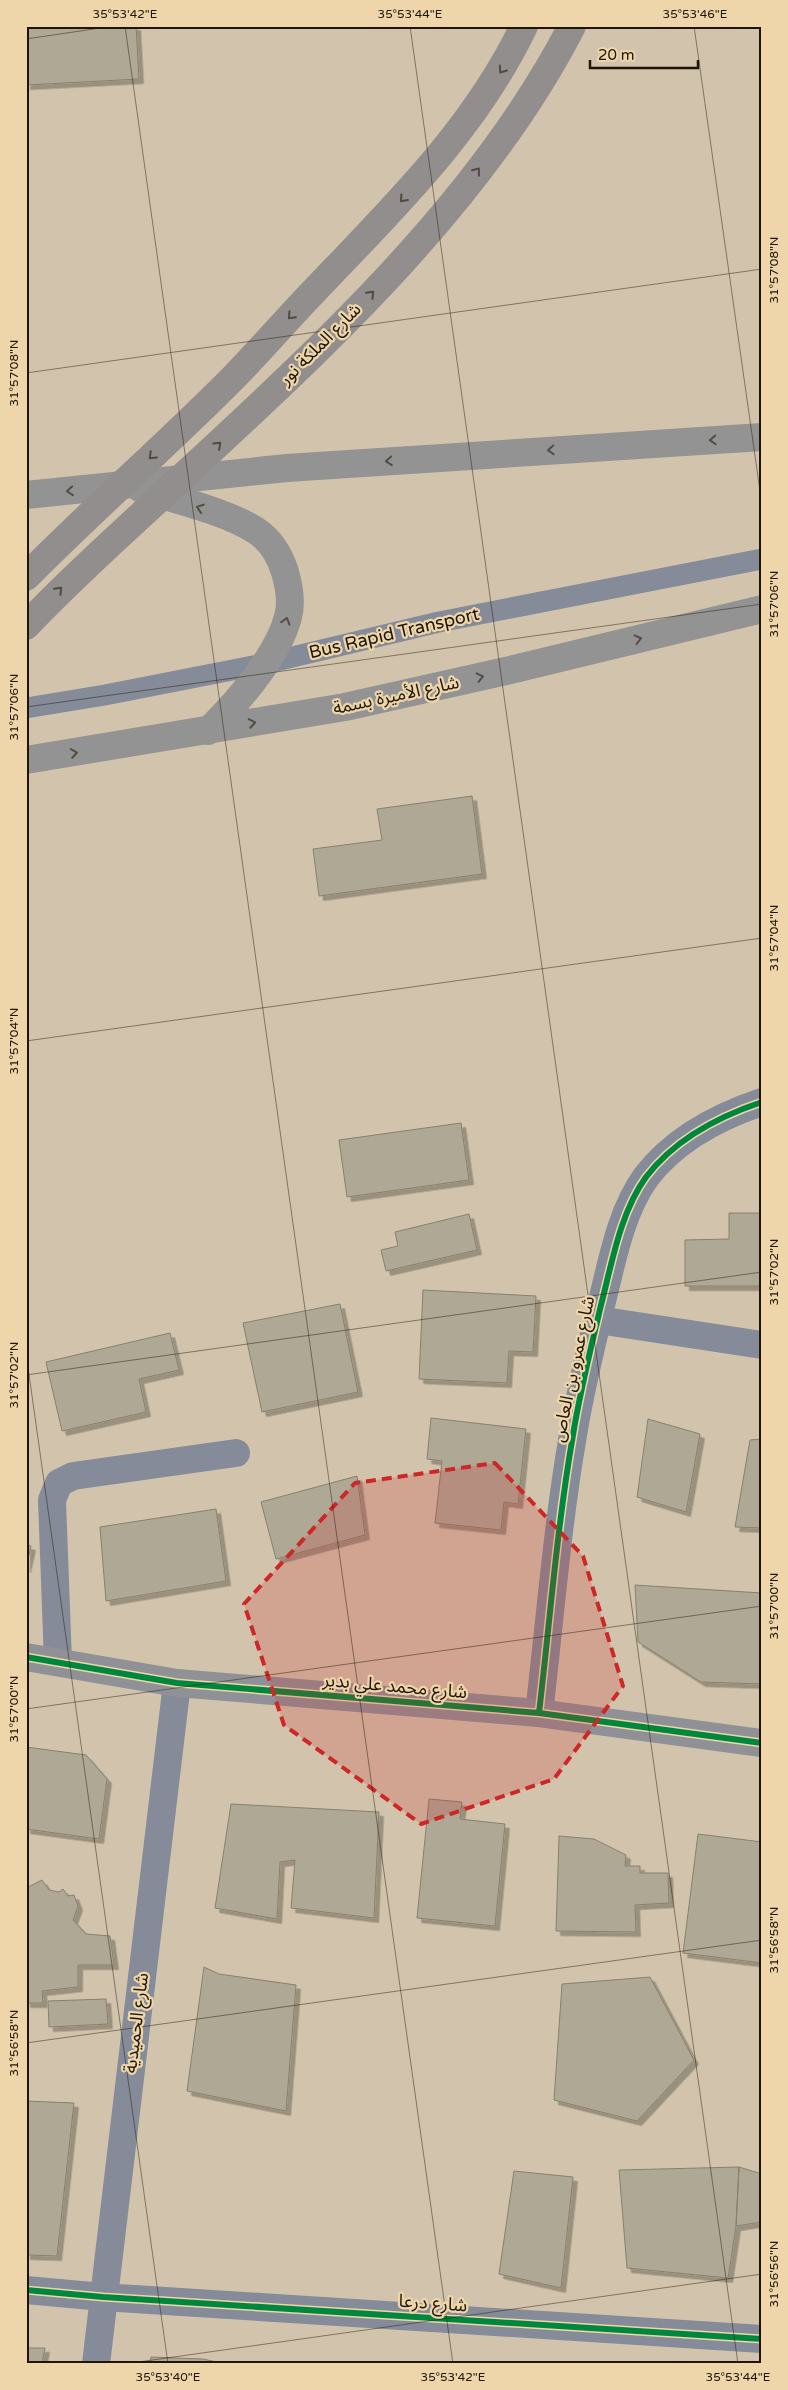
<svg xmlns="http://www.w3.org/2000/svg" width="788" height="2390" font-family="'Varela Round','Noto Sans Arabic',sans-serif">
<style>
.building{fill:#afa895;stroke:#88806d;filter:url(#shadow)}
.lines{fill:none;stroke-linecap:round;stroke-linejoin:round}
.lane{stroke:#858b98;stroke-width:21}
.street{stroke:#858b98;stroke-width:28}
.secondary{stroke:#909196;stroke-width:28}
.primary{stroke:#939393;stroke-width:28}
.highway-bridge{stroke:#918e8d;stroke-width:28}
.cycleway-casing{stroke:#eed6aa;stroke-width:9}
.cycleway{stroke:#00873e;stroke-width:6}
.oneway{stroke:#524b42}
.oneway2{stroke:#534e45}
.marked{fill:#cd2726;fill-opacity:0.2;stroke:#cd2726;stroke-width:4;stroke-dasharray:10 6;stroke-linejoin:round}
.ticks{fill:none;stroke:#1e1505;stroke-width:1;stroke-opacity:0.45}
.labels{text-anchor:middle;stroke-width:4.5;stroke-linejoin:round;paint-order:stroke}
.street-label{font-size:18px;fill:#1e1505;stroke:#eed6aa}
.neatline{fill:none;stroke:#1e1505;stroke-width:2}
.ticks-label{font-size:12px;text-anchor:middle;fill:#1e1505}
</style>
<defs>
<filter id="shadow"><feDropShadow dx="4.5" dy="4.5" stdDeviation="0" flood-color="#0004"/></filter>
</defs>
<rect width="100%" height="100%" fill="#d2c4ac"/>
<path class="building" d="M28,26H136L139,79L26,85Z
M472,796L482,874L319,896L313,849L382,840L377,809Z
M461,1123L469,1180L347,1197L339,1140Z
M729,1213H762V1286H685V1240L729,1239Z
M469,1214L477,1250L386,1271L381,1250L398,1246L395,1232Z
M423,1290L536,1296L533,1352L509,1351L507,1383L419,1379Z
M340,1304L358,1392L262,1412L243,1323Z
M170,1333L179,1370L139,1379L146,1412L62,1431L46,1362Z
M431,1418L526,1429L518,1504L504,1502L501,1530L435,1523L442,1461L427,1459Z
M648,1419L700,1434L686,1512L637,1497Z
M762,1439V1528L735,1527L750,1440Z
M357,1476L365,1535L276,1559L261,1502Z
M216,1509L226,1581L106,1601L100,1527Z
M26,1545L31,1546L26,1568Z
M635,1585L762,1593V1684L701,1682L638,1642Z
M26,1747L86,1755L107,1779L99,1839L26,1829Z
M429,1799L462,1802L460,1819L505,1824L495,1926L417,1918Z
M231,1804L379,1812L374,1918L291,1908L295,1860L280,1862L277,1919L215,1908Z
M698,1834L762,1842V1963L683,1953Z
M559,1836L594,1839L626,1855L625,1866H640V1873H668L669,1903L635,1905L636,1932L556,1931Z
M42,1880L49,1890L59,1892L63,1889L68,1896L74,1895L78,1906L73,1920L86,1934L110,1936L114,1965H78V1987L42,1991L43,2003H26V1888Z
M204,1967L219,1974L296,1985L286,2111L187,2091Z
M650,1977L694,2060L637,2121L554,2100L562,1984Z
M106,1999L108,2024L49,2027L48,2001Z
M26,2101L74,2103L57,2256L26,2255Z
M739,2167L736,2226L728,2278L627,2268L619,2170Z
M739,2167L762,2174V2222L736,2226Z
M514,2171L573,2177L561,2288L499,2274Z
M26,2348H45L42,2364H26Z
M151,2357L203,2359L226,2364H150Z"/>
<g class="lines">
<path class="lane" d="M26,708L105,695L263,664L439,622L762,559"/>
<path class="street" d="M598,1320L762,1345
M58,1662L52,1500L59,1483L73,1476L236,1453
M539,1713C550,1620 557,1527 573,1435C580,1391 591,1348 601,1305C612,1263 620,1213 646,1177C675,1139 717,1117 762,1102
M26,2290L103,2297L762,2339
M96,2364L177,1683"/>
<path class="secondary" d="M26,1657L177,1683L539,1713L762,1743"/>
<path class="primary" d="M141,489C175,500 225,511 255,530C270,539 280,556 285,572C289,586 292,603 288,617C278,656 236,704 208,731
M26,495L287,468L762,437
M26,760L345,707L506,671L762,609"/>
<path class="highway-bridge" d="M26,577C94,508 168,444 236,375C263,347 289,317 316,289C393,208 475,129 524,26
M26,626C70,579 118,537 165,493C313,356 479,207 572,26"/>
<defs>
<path id="cycleway" d="M26,1657L177,1683L539,1713L762,1743
M539,1713C550,1620 557,1527 573,1435C580,1391 591,1348 601,1305C612,1263 620,1213 646,1177C675,1139 717,1117 762,1102
M26,2290L103,2297L762,2339"/>
</defs>
<use href="#cycleway" class="cycleway-casing"/>
<use href="#cycleway" class="cycleway"/>
</g>
<defs><path id="oneway-chevron" d="M-2-3.5L2.5 0L-2 3.5" fill="none" stroke-width="1.6" stroke-linecap="round" stroke-linejoin="round" transform="scale(1.25)"/></defs>
<g class="oneway">
<use href="#oneway-chevron" transform="translate(502 70) rotate(125)"/>
<use href="#oneway-chevron" transform="translate(477 171) rotate(-52)"/>
<use href="#oneway-chevron" transform="translate(403 199) rotate(132)"/>
<use href="#oneway-chevron" transform="translate(371 294) rotate(-46)"/>
<use href="#oneway-chevron" transform="translate(291 316) rotate(133)"/>
<use href="#oneway-chevron" transform="translate(218 445) rotate(-43)"/>
<use href="#oneway-chevron" transform="translate(152 456) rotate(136)"/>
<use href="#oneway-chevron" transform="translate(59 590) rotate(-46)"/>
</g>
<g class="oneway2">
<use href="#oneway-chevron" transform="translate(713 440) rotate(177)"/>
<use href="#oneway-chevron" transform="translate(551 450) rotate(177)"/>
<use href="#oneway-chevron" transform="translate(389 461) rotate(176)"/>
<use href="#oneway-chevron" transform="translate(70 491) rotate(175)"/>
<use href="#oneway-chevron" transform="translate(200 508) rotate(-162)"/>
<use href="#oneway-chevron" transform="translate(286 621) rotate(-74)"/>
<use href="#oneway-chevron" transform="translate(638 639) rotate(-14)"/>
<use href="#oneway-chevron" transform="translate(480 677) rotate(-13)"/>
<use href="#oneway-chevron" transform="translate(252 723) rotate(-10)"/>
<use href="#oneway-chevron" transform="translate(74 753) rotate(-9)"/>
</g>
<path class="marked" d="M495,1463L583,1556L623,1686L554,1779L421,1824L284,1725L244,1604L355,1483Z"/>
<path class="ticks" d="M125,26L453,2364M410,26L738,2364M694,26L762,505M26,39L114,26M26,373L762,269M26,707L762,604M26,1041L762,938M26,1353L168,2364M26,1375L762,1272M26,1709L762,1606M26,2043L762,1940M124,2364L762,2274"/>
<g class="labels">
<g class="street-label">
<text transform="translate(320 344) rotate(-45)" y="6">شارع الملكة نور</text>
<text transform="translate(394 633) rotate(-13)" y="6">Bus Rapid Transport</text>
<text transform="translate(396 695) rotate(-12)" y="6">شارع الأميرة بسمة</text>
<text transform="translate(573 1369) rotate(-78)" y="6">شارع عمرو بن العاص</text>
<text transform="translate(395 1686) rotate(5)" y="6">شارع محمد علي بدير</text>
<text transform="translate(136 2023) rotate(-83)" y="6">شارع الحميدية</text>
<text transform="translate(433 2303) rotate(4)" y="6">شارع درعا</text>
</g>
</g>
<rect width="788" height="2390" fill="none" stroke="#eed6aa" stroke-width="55"/>
<path d="M590 60v8h108v-8" fill="none" stroke="#1e1505" stroke-width="2.5"/>
<text x="598" y="60" font-size="15" fill="#1e1505" stroke="#eed6aa" stroke-width="4" paint-order="stroke">20 m</text>
<rect x="28" y="28" width="732" height="2334" class="neatline"/>
<g class="ticks-label">
<text x="125" y="18">35°53'42"E</text>
<text x="410" y="18">35°53'44"E</text>
<text x="695" y="18">35°53'46"E</text>
<text transform="translate(774 270) rotate(-90)" y="4">31°57'08"N</text>
<text transform="translate(14 373) rotate(-90)" y="4">31°57'08"N</text>
<text transform="translate(774 604) rotate(-90)" y="4">31°57'06"N</text>
<text transform="translate(14 707) rotate(-90)" y="4">31°57'06"N</text>
<text transform="translate(774 938) rotate(-90)" y="4">31°57'04"N</text>
<text transform="translate(14 1041) rotate(-90)" y="4">31°57'04"N</text>
<text transform="translate(774 1272) rotate(-90)" y="4">31°57'02"N</text>
<text transform="translate(14 1375) rotate(-90)" y="4">31°57'02"N</text>
<text transform="translate(774 1606) rotate(-90)" y="4">31°57'00"N</text>
<text transform="translate(14 1709) rotate(-90)" y="4">31°57'00"N</text>
<text transform="translate(774 1940) rotate(-90)" y="4">31°56'58"N</text>
<text transform="translate(14 2043) rotate(-90)" y="4">31°56'58"N</text>
<text transform="translate(774 2274) rotate(-90)" y="4">31°56'56"N</text>
<text x="168" y="2381">35°53'40"E</text>
<text x="453" y="2381">35°53'42"E</text>
<text x="738" y="2381">35°53'44"E</text>
</g>
</svg>
